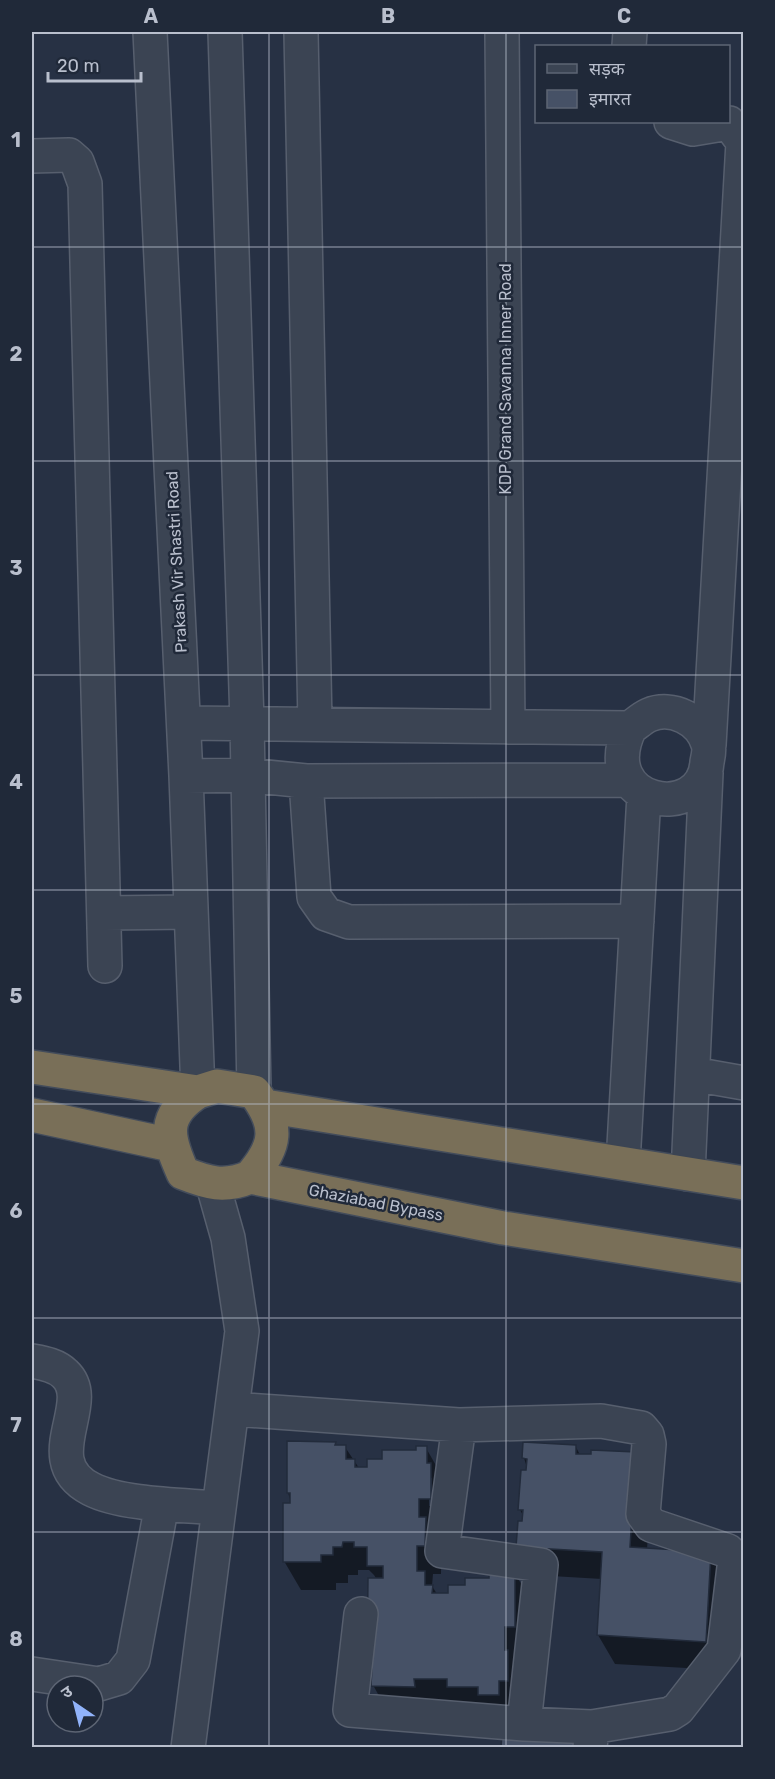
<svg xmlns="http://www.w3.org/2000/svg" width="775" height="1779" font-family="Rubik,'Noto Sans Devanagari',sans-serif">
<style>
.shadow{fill:#0007;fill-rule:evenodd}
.building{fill:#465166;stroke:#222b3b;stroke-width:1.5}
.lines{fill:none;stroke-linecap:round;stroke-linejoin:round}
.street-casing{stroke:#575f6e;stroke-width:36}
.highway-casing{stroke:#434c5b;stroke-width:36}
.street{stroke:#3b4453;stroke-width:33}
.highway{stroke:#796f58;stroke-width:33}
.grid{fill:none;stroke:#b9bfcd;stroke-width:1.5;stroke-opacity:0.55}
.labels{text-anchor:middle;stroke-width:5;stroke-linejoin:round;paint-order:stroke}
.street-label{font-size:16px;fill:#b9bfcd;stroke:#202939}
.neatline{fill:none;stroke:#b9bfcd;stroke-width:2}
.grid-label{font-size:20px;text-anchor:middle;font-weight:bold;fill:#b9bfcd}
</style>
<rect width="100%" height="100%" fill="#273144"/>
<path class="shadow" d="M335,1443L337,1447H345L359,1468H368L383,1460L426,1448L442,1476L441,1574H433L432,1586L437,1594H449L514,1572L531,1600L524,1709L389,1714L373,1685V1674L369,1667L377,1580L374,1575L369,1570H358V1575H348V1583H336V1590H301L284,1561L291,1504L288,1492ZM429,1478H432V1506H429Z
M576,1447L580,1455L651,1482L647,1550L711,1553L727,1582L722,1670L615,1664L598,1635L602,1579L534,1575L524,1517L520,1510L528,1471L524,1458Z"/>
<path class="building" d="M287,1441L336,1442L335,1445H346V1459H355V1467H367V1459H382V1450H416V1446H427V1463H431V1499H419V1517H426L425,1546H417V1571H425V1585H433L432,1593H448V1585H465V1578H489V1570H515V1627H505V1650H508V1681H499V1695H478V1687H447V1679H414L415,1687L371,1686L372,1667H367L368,1578H383V1566H367V1547H354V1542H343L342,1547H333V1555H321V1562H283V1503H290V1493H287Z
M523,1442L576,1445V1454H591V1450L636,1452L630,1547L711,1552L706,1642L597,1635L602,1552L516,1547L518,1521H522L523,1510H518L521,1470H526L527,1459L522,1458Z
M502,1732L584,1738L583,1748H501Z"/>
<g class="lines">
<defs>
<path id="street" d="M150,32L186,776L198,1092
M225,32L247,722L254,1092
M301,32L315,724
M502,32L508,727
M629,46L630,32
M671,122L693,129L729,123L743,142L709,745
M32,156L69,155L77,162L85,184L105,966
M184,723L630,728C636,724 642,718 649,715C672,705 701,720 708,744C710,749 708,757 707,762C703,824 593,805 630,728
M186,776L247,775L306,781L628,780
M306,781L314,897L326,914L349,922L637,921
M104,913L191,912
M693,1074L744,1083
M623,1163L644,795
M688,1174L706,773
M32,1361C43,1363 56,1365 65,1374C96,1403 35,1460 91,1489C122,1505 183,1505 218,1508
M233,1409L459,1425L601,1421L641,1428L647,1435L649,1444L643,1514L651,1525L728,1551L735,1559L724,1650L678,1709L670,1714L592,1727L590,1748
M459,1425L442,1551L541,1565L524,1724L592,1727
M361,1614L350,1710L524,1724
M32,1674L99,1684L119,1678L133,1660L162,1504
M188,1748L242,1331L228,1238L213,1185"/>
<path id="highway" d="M32,1067L198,1092L217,1086L254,1092C280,1126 277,1146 250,1177
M198,1092C161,1116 167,1137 183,1173C208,1183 224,1188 250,1177L503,1228L744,1266
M265,1106L744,1183
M32,1115L171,1145"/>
</defs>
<use href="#street" class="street-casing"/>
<use href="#highway" class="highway-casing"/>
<use href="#street" class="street"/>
<use href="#highway" class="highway"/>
</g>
<path class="grid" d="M269,32V1748M506,32V1748M32,247H744M32,461H744M32,675H744M32,890H744M32,1104H744M32,1318H744M32,1532H744"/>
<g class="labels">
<g class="street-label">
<text transform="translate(505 379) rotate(-90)" y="6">KDP Grand Savanna Inner Road</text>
<text transform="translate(176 562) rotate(-93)" y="6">Prakash Vir Shastri Road</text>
<text transform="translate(376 1202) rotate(11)" y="6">Ghaziabad Bypass</text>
</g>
</g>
<rect width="775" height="1779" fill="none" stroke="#202939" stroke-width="66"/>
<rect x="535" y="45" width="195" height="78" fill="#202939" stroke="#5d6574" stroke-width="1.5"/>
<rect x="547" y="64" width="30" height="9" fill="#3b4453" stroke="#5d6574" stroke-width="1.5"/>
<text x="589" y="75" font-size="18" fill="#b9bfcd">सड़क</text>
<rect x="547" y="90" width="30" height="18" fill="#465166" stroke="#5d6574" stroke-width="1.5"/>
<text x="589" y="105" font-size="18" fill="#b9bfcd">इमारत</text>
<g transform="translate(75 1704) rotate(325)"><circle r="28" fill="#202939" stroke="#5d6574" stroke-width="1.5"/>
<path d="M0-4.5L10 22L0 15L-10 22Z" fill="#91b3fa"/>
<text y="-9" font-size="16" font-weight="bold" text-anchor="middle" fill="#b9bfcd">उ</text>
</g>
<path d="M48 72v9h93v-9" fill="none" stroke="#b9bfcd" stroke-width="3"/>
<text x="57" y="72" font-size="18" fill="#b9bfcd" stroke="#202939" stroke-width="4.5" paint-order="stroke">20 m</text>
<rect x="33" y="33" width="709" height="1713" class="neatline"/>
<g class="grid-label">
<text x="151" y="23">A</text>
<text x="388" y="23">B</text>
<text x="624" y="23">C</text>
<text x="16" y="147">1</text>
<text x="16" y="361">2</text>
<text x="16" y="575">3</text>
<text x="16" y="789">4</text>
<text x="16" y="1003">5</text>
<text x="16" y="1218">6</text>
<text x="16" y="1432">7</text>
<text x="16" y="1646">8</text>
</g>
</svg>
